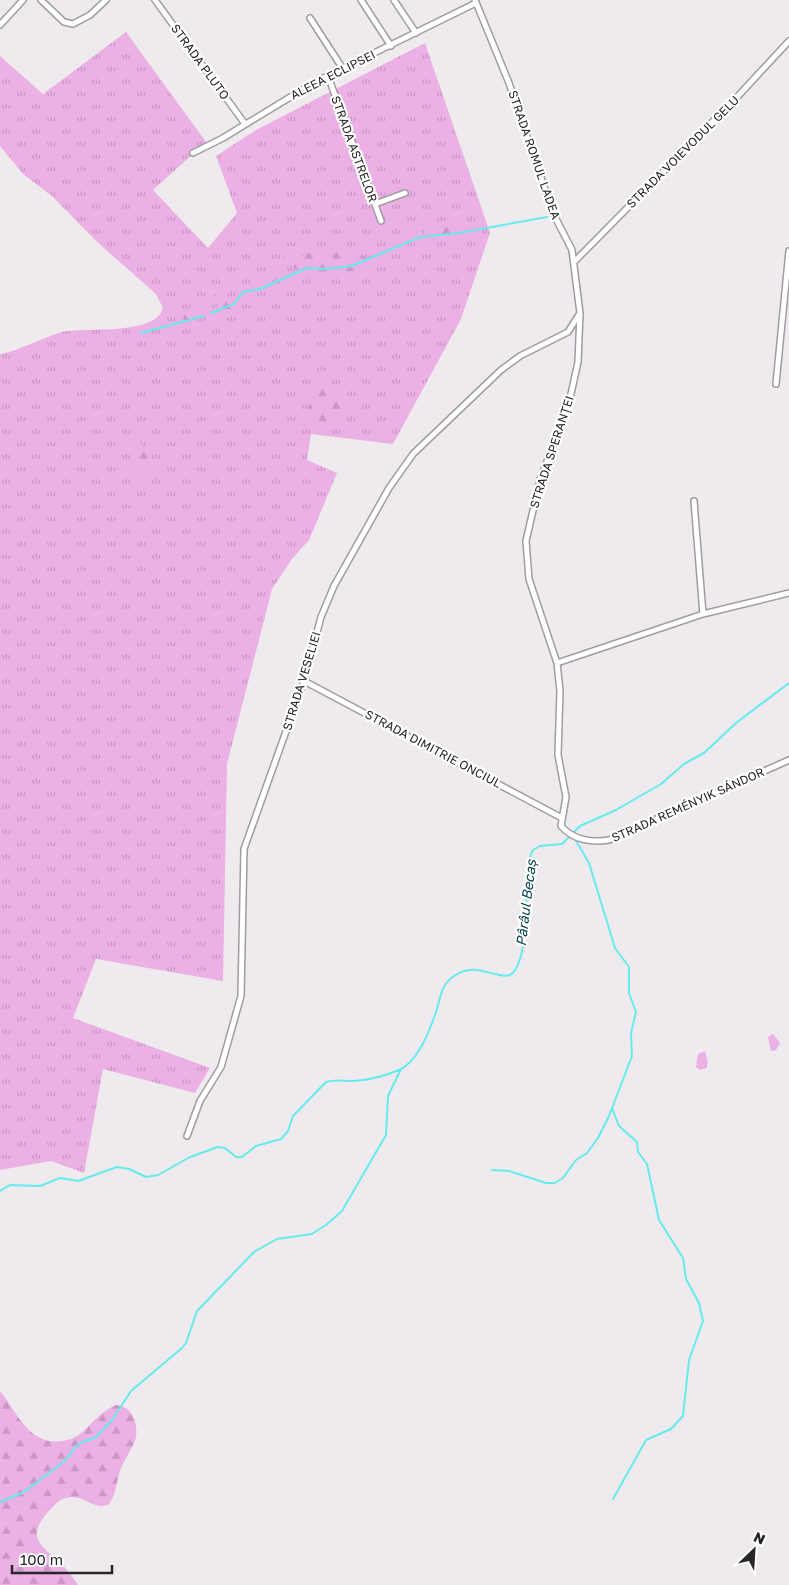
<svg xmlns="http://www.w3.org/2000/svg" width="789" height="1585" font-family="'Golos Text',sans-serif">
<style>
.grass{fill:url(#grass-tufts)}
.forest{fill:url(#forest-firs)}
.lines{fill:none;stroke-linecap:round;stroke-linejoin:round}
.stream{stroke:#66ebed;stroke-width:2}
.minor-casing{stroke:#a19ca1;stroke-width:8}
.minor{stroke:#fff;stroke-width:5}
.labels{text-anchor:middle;stroke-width:4.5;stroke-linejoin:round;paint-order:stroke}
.street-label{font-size:12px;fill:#272527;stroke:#fff}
.water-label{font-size:14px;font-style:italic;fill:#084748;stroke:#fff}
</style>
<defs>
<pattern id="grass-tufts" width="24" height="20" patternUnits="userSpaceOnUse" patternTransform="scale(1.25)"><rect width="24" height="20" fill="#ebb0e4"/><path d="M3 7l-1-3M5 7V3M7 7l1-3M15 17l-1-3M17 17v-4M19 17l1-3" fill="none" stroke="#ca97c4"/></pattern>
<pattern id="forest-firs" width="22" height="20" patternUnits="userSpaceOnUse" patternTransform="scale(1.25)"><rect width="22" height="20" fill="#ebb0e4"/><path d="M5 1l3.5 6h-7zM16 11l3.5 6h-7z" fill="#ca97c4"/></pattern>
</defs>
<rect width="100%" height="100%" fill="#efeaee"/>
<path class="grass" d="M126,32L206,142L153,190L208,248L237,213L216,156L256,130L425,43L490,233L461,319L393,444L311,434L307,460L337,473L309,540L292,559L272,589L227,764L223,981L96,959L73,1018L210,1068L195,1093L103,1069L84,1173L51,1161L0,1170V354C22,350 41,338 62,332C84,327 156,336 163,308L156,294L96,241L52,196L23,174L0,146V56L43,94Z"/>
<path class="forest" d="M432,226L467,229L466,237L456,241L423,240L425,229Z
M339,246L344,256V262L339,266L355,260L359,252L367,258L360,269L326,276L323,273L315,281L312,276L306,279L283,256L286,253L297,259L315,250L320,251L327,266L332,264L334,251Z
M226,284L229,286V291L225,299L231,300L233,306L230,311L216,315L213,312L214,308L218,306L219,300L214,296Z
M191,313L203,314L206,317L188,321L183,319L184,315Z
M331,381L345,392L337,422L329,432L304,420C310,404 313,385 331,381Z
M138,437L150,462L143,474L137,472L130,460Z
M773,1034L780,1043L776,1050L771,1051L768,1037Z
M705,1051L708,1062L706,1068L700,1070L696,1067L698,1054Z
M0,1391C17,1412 29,1446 62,1441C69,1440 75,1438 80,1434C93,1423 100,1412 116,1405C132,1406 138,1422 136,1437C134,1447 125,1458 121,1468C116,1481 117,1493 109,1504C95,1511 86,1497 73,1497C62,1496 54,1505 48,1512C29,1534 36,1542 56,1559C64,1565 72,1576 78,1585H0Z"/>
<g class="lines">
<path class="stream" d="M211,313L234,304L243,292L260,289L307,268L325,269L352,266L420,237L459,233L547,217
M141,333L204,316
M612,1108L619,1126L637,1142L638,1152L647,1164L659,1220L683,1258L686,1279L699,1303L703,1321L689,1360L683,1416L671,1429L646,1440L613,1499
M492,1170L509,1171L546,1183H555L563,1178L576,1160L587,1153L598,1138L609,1116L632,1056L631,1033L636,1012L629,993V967L615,948L589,863L575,839
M0,1191L10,1185L40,1186L60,1178L78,1181L117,1167L129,1169L146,1177L158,1175L190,1157L218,1147L225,1148L236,1157H242L256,1146L281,1139L288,1131L293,1116L326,1082C335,1079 343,1081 353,1081C369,1080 386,1076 401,1069C418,1060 430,1030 436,1012C441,997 440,986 454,976C475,960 497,980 510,975C515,973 518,965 520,959C526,943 526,904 527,884C528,873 527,860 533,850L540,846L562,844L580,826L616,810L661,784L684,764L704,753L736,723L789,683
M0,1502L24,1492L66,1460L75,1447L82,1442L95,1438L112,1420L131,1391L182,1348L186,1343L197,1311L254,1252L277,1239L312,1234L326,1225L342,1211L386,1135L388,1096L401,1069"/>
<defs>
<path id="minor" d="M41,0L64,22L73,24L90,15L106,0
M155,0L245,124
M361,0L391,46
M394,0L416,33
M475,0L509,83L553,213L572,250L580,313L578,362L569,403L540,480L526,541L529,579L557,663L560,691L558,755L566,797L561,826C573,840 592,843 609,840L789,760
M310,18L343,69
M0,25L23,0
M328,76L381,221
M193,153L223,138L315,82L476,3
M375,204L405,193
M574,262L739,95L789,41
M776,384L789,251
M694,501L703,614
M557,663L703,614L789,593
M304,681L562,818
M187,1136L200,1101L221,1067L241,996L244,849L304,681L321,617L334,586L389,488L413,454L501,370L520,356L568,332L580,313"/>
</defs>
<use href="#minor" class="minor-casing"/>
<use href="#minor" class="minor"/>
</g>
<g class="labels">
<g class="street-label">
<text transform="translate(200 62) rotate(54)" y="4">STRADA PLUTO</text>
<text transform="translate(333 75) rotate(-27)" y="4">ALEEA ECLIPSEI</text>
<text transform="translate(354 149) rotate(70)" y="4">STRADA ASTRELOR</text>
<text transform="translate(683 152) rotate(-45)" y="4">STRADA VOIEVODUL GELU</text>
<text transform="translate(534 155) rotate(71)" y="4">STRADA ROMUL LADEA</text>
<text transform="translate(552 452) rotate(-72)" y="4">STRADA SPERANȚEI</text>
<text transform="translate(302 681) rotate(-73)" y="4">STRADA VESELIEI</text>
<text transform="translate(433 749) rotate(28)" y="4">STRADA DIMITRIE ONCIUL</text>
<text transform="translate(688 805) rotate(-24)" y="4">STRADA REMÉNYIK SÁNDOR</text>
</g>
<g class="water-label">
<text transform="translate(526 903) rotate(-83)" y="5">Pârâul Becaș</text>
</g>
</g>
<g transform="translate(754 1550) rotate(25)" stroke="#ffffff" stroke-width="4" paint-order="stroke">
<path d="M0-4L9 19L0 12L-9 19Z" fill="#272527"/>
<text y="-8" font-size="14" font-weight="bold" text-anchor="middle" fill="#272527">N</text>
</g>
<path d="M12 1565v8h100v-8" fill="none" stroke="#272527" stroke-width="2.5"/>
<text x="20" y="1565" font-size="15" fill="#272527" stroke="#ffffff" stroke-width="4" paint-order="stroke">100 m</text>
</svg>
